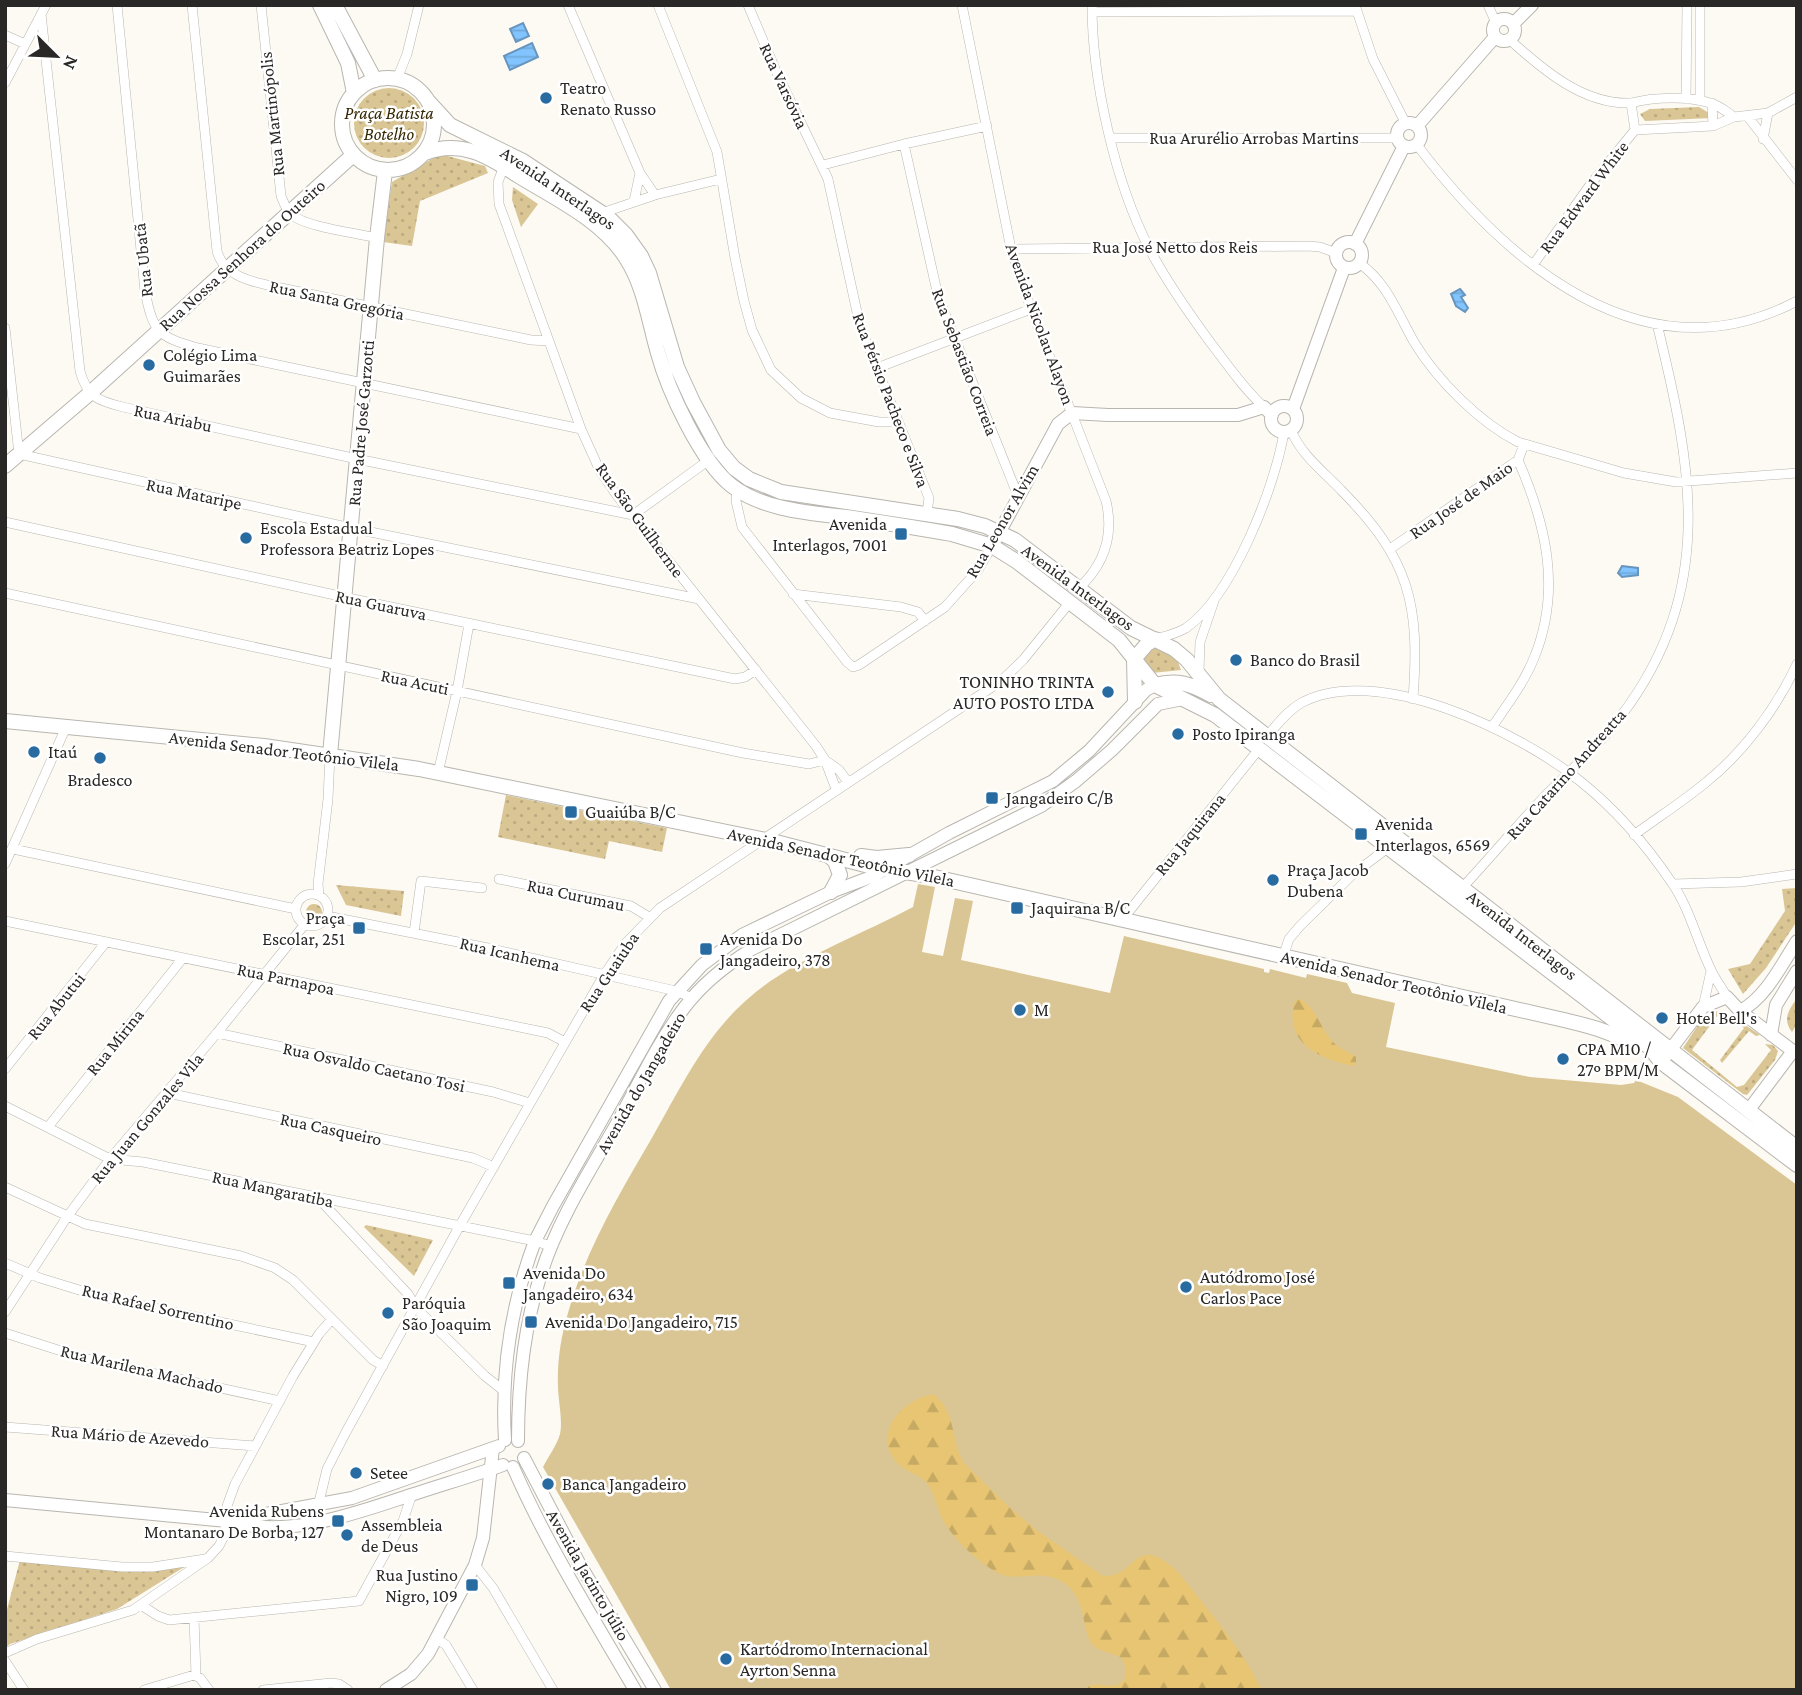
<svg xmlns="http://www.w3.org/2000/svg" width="1802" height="1695" font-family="'Crimson Pro',serif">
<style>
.green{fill:#dac594}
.forest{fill:url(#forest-firs)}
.park{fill:url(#park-dots)}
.water{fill:url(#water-rules);stroke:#6795be;stroke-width:2}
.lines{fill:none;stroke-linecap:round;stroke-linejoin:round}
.minor-casing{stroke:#b9b6b0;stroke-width:10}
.tertiary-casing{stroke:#b9b6b0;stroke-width:14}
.secondary-casing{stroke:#b9b6b0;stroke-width:14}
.primary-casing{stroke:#b9b6b0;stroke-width:16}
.minor{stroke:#fff;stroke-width:9}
.tertiary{stroke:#fff;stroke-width:12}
.secondary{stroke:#fff;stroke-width:12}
.primary{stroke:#fff;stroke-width:14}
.poi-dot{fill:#286ba1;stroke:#fff;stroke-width:2.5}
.labels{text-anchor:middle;stroke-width:5;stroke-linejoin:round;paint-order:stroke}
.street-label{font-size:18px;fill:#292826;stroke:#fff}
.poi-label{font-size:18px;fill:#292826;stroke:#fff;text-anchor:start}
.park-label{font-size:18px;font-style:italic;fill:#342702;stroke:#fff}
</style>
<defs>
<pattern id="forest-firs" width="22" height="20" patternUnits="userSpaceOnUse" patternTransform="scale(1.75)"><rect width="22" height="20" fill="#e7c573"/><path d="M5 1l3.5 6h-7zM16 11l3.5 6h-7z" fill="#c6a963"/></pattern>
<pattern id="park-dots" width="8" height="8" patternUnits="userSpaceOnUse" patternTransform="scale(1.75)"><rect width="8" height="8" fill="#dac594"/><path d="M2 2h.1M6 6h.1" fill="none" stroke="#bba97f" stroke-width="1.8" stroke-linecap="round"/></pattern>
<pattern id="water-rules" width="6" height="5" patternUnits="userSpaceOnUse" patternTransform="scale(1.75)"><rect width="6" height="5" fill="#81c4ff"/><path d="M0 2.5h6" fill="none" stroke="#6fa8da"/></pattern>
</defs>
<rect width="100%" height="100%" fill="#fdfaf3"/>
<path class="green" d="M918,884L935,887L922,952L943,956L955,898L973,901L961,960L1110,993L1124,936L1264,969V972L1269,973L1270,969L1306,978L1307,974L1347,983L1352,993L1395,1003L1386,1047L1530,1077L1621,1085L1634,1083L1636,1080L1678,1097L1797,1185V1690H671L543,1467C548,1457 557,1445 560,1434C563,1420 558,1400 558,1386C557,1362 561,1336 568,1313C586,1249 620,1193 653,1136C681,1087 706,1034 750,997C792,960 863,934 913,907Z"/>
<path class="forest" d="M1300,999C1315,1006 1321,1029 1332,1041C1339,1049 1348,1051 1356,1057V1066C1323,1061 1282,1044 1295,1001Z
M933,1394C957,1411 950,1440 964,1463L1010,1508L1039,1532L1103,1576C1138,1578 1133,1530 1178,1572C1208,1610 1240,1646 1262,1690H1086L1090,1685C1102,1682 1123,1693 1126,1674C1126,1667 1124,1662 1120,1657C1112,1653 1102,1652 1095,1647C1079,1633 1090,1600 1063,1582C1039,1567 1016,1584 996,1572C976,1560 954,1540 943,1520C937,1509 935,1495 928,1485C921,1474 907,1473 898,1464C871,1434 901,1400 933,1394Z"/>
<path class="park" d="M354 123a35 35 0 1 1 70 0a35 35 0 1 1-70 0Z
M1699,107L1709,113L1712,118L1645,121L1640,114L1650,109Z
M440,154L485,166L488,173L420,201L412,246L383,242L392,182Z
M513,187L538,204L521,227L512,200Z
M1153,644L1176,657L1181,670L1152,673L1143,664L1141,652Z
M506,795L667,828L662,852L609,841L605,859L498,837Z
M336,885L404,891L401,916L346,905Z
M1797,888V921L1766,968L1743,994L1728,969L1750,964L1785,911L1782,889Z
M306 912a8 8 0 1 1 16 0a8 8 0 1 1-16 0Z
M1797,998V1024L1792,1032C1782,1019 1789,1010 1797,998Z
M1717,1011L1720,1012L1692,1050L1737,1087L1744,1085L1771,1050L1765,1044L1773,1045L1778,1051L1775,1060L1747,1095L1743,1094L1683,1048L1702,1019Z
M1729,1014L1760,1035L1756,1036L1749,1031L1722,1063L1720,1060L1744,1028Z
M366,1225L433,1240L414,1276L364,1227Z
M20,1560L147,1572L189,1564L117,1609L10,1644L5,1648V1617Z"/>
<path class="water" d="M523,23L529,36L516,42L510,29Z
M532,43L538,57L510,70L504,56Z
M1460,289L1465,295L1461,297L1468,308L1465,312L1456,306L1451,294Z
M1622,566L1638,568V575L1622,577L1618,573Z"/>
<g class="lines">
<defs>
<path id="minor" d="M117,5L145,291C153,332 158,337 198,348L581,429
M192,5L217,251C224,278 257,283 281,288L531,340L548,341
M261,5L281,196C284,203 286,210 292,215C306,227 357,233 377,238
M568,5L640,173L655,195
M658,5L717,152L735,258L744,301L752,330L771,370L801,398L830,413L879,422H898
M748,5L776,71L828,179L860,326L929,498L927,513
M962,5L1011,249L1031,309L1106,501C1114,535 1104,565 1078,589
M1092,5C1092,80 1115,182 1149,248C1166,281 1188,312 1210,342C1227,364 1243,388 1264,407
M1355,5L1373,59L1406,124
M1488,5L1496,23
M1092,12L1356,11
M41,14L80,371C87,397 98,401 123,407L357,459L633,515L709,460
M5,35L25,44
M1510,40C1543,70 1584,105 1631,103
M397,79L407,54L419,5
M5,83L46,5
M1686,99L1687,5
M1700,101V5
M1712,103L1713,126
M1748,117L1797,180
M1635,130L1713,126L1734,117L1768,113L1797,97
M1635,130L1631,103C1654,97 1687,96 1710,103C1719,105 1727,112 1734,117
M1110,138H1398
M1763,139L1768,113
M904,144L938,296L1018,496
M1417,145C1506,262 1643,382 1797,301
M823,165L904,144L987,126
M504,166L498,182L499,204L581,429L600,471L618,497L816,746L825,760L836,789
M634,201L640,173
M599,214L655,195L721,179
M1011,249L1308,246L1320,247L1336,253
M1359,263C1387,282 1398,314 1414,342C1437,380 1479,422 1518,442L1624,473L1676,482L1797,473
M1533,265L1590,185L1635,130
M5,328L19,454L351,528L699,599
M877,368L1031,309
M1291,430C1301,455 1324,472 1342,491C1410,560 1420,604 1413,699
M737,489L736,501L742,527L847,662L853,667L859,665L945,607L978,570L992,546
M5,522L353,599L735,679L745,677L756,670
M1390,549L1518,460L1524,445
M5,593L743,753L809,764L825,760
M793,594L901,607L918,612L925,621
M1155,639C1166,636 1176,634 1186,628C1233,595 1275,487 1284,432
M1199,672L1200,642L1214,601
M1492,727C1507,705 1524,683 1534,658C1562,590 1546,524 1518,460
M1267,736C1277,725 1287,711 1301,703C1376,662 1519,732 1580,781C1614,808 1647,846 1672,883C1690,909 1697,941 1711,970C1715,979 1722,988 1727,997
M825,760L839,770L848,782
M438,773L457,691L469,624
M1634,835C1657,818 1682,802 1704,784C1743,753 1776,709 1797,664
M13,849L296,909
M5,864L67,725
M499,879L631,906L649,917
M1673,884L1741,882L1797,874
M1462,888C1491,857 1518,824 1548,793C1573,768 1600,744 1621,716C1717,589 1692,467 1657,324
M296 910a16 16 0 1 1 32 0a16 16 0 1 1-32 0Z
M319,895L318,884L328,799L330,755
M327,916L488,948L676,991L692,998
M1122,920L1259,749
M5,921L548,1033L565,1042
M414,933L421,881L482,888
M1283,957L1289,939L1300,926L1353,874L1389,847
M1703,1007L1711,971
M217,1033L493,1092L530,1103
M5,1069L106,942
M168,1093L473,1158L494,1167
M5,1106L110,1159L143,1162L535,1241L550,1246
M48,1127L183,958
M5,1187L85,1224L241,1256L275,1268L293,1280L373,1360L383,1366
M319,1199L408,1294L416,1308L485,1376L504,1391
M5,1263L40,1278L102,1297L314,1342
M5,1312L67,1217L110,1159L217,1033L305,924
M5,1333L83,1358L280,1401
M5,1427L255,1446
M318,1506L327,1469L346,1432L459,1227L604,975L625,944L660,908L1001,681L1023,660L1070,602
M5,1556L122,1567H153L205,1559
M475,1565L493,1588L553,1690
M141,1605L158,1616L169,1620L359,1601L403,1521L412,1494
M194,1618L196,1675
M436,1638L446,1645L473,1690
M5,1653L37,1639L133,1610L208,1558L219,1546L225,1534L227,1506L235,1484L293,1376L319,1334L332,1319
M5,1661L24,1690
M144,1690L194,1675L200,1678L209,1690
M263,1690L331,1683L339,1684L348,1690"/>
<path id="tertiary" d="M1493 30a11 11 0 1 1 22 0a11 11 0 1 1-22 0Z
M1513,24L1532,5
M1397 135a12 12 0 1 1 24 0a12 12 0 1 1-24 0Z
M1417,126L1495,37
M1336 255a13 13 0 1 1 26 0a13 13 0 1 1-26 0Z
M1355,244L1404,146
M1271 419a13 13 0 1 1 26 0a13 13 0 1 1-26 0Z
M1293,409L1344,268
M992,546L1058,424L1072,413L1108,415H1238L1264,407L1272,415
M505,1440C501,1373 511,1305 535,1241L553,1206L669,1001L702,965L742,935L831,892L871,877L949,833L1053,781L1089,751L1146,690L1155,685
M518,1441C518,1384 523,1329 541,1274C558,1219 592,1168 620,1118C640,1081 659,1041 684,1008C702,984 726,965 752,949L1041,806L1076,781L1112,750L1158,704L1183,699
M524,1458L579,1563L655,1690
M513,1467C547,1545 592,1616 635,1690
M5,1500L227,1521C288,1539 353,1514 411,1495C441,1485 472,1476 503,1465
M227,1521L352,1498L499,1446
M386,1690L411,1674L428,1654L475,1565L483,1538L493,1448"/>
<path id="secondary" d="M1740,1011C1765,999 1782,964 1797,941
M1771,1035L1776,1005L1797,971
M1661,1062L1703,1007L1727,997L1740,1011L1793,1051L1748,1111"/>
<path id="primary" d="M320,5L348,63L354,93
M335,5L375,80
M342 124a46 46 0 1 1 92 0a46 46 0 1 1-92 0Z
M428,101L450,125L523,161L608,217L626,235L641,256L649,273L677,367L693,402L719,450L734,468L749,479L781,492L958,519L985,526L1015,540L1131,628L1174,649L1187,660L1219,699L1797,1148
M425,153C460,139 488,156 517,175C554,198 602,220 626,258C644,285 649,322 658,353C668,390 701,462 732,486C765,511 813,513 853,518C886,523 919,528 952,534L992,546L1016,561L1119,640L1155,685L1215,715L1649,1047L1661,1062L1797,1165
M5,466L89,394L353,155
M1155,685C1177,679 1191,684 1211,695
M1135,702L1134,659L1147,644L1155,639
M5,721L264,746L419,769L776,842L869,866L930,876L1564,1020C1589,1026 1614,1032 1636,1047
M330,755L377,238L385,171
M829,856L835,861L840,875L831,892
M861,856L877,858L909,855"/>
</defs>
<use href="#minor" class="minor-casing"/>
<use href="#tertiary" class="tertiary-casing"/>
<use href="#secondary" class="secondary-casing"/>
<use href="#primary" class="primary-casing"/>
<use href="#minor" class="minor"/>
<use href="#tertiary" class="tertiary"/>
<use href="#secondary" class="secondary"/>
<use href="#primary" class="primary"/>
</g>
<g class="poi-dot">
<circle cx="546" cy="98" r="7"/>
<circle cx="149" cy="365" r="7"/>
<rect x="894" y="527" width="14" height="14" rx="3.5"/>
<circle cx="246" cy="538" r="7"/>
<circle cx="1236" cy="660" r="7"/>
<circle cx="1108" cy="692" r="7"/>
<circle cx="1178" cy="734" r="7"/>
<circle cx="34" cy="752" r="7"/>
<circle cx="100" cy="758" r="7"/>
<rect x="985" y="791" width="14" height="14" rx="3.5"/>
<rect x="564" y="805" width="14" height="14" rx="3.5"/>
<rect x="1354" y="827" width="14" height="14" rx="3.5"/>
<circle cx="1273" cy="880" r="7"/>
<rect x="1010" y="901" width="14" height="14" rx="3.5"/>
<rect x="352" y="921" width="14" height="14" rx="3.5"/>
<rect x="699" y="942" width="14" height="14" rx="3.5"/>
<circle cx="1020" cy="1010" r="7"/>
<circle cx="1662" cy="1018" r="7"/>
<circle cx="1563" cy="1059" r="7"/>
<rect x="502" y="1276" width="14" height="14" rx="3.5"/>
<circle cx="1186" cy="1287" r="7"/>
<circle cx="388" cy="1313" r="7"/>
<rect x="524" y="1315" width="14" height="14" rx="3.5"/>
<circle cx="356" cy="1473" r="7"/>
<circle cx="548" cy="1484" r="7"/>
<rect x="331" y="1514" width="14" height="14" rx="3.5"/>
<circle cx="347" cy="1535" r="7"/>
<rect x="465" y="1578" width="14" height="14" rx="3.5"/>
<circle cx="726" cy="1659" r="7"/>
</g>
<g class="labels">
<g class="street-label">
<text transform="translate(784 86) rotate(65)" y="6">Rua Varsóvia</text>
<text transform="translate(272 114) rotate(-96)" y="6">Rua Martinópolis</text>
<text x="1254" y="144">Rua Arurélio Arrobas Martins</text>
<text transform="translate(558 188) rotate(34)" y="6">Avenida Interlagos</text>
<text transform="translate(1584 197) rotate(-53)" y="6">Rua Edward White</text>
<text x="1175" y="253">Rua José Netto dos Reis</text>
<text transform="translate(242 255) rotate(-42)" y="6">Rua Nossa Senhora do Outeiro</text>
<text transform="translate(143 260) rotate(-96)" y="6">Rua Ubatã</text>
<text transform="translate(337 300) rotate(12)" y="6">Rua Santa Gregória</text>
<text transform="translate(1040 324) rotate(70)" y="6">Avenida Nicolau Alayon</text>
<text transform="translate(965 362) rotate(69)" y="6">Rua Sebastião Correia</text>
<text transform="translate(891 400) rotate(69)" y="6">Rua Pérsio Pacheco e Silva</text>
<text transform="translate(173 418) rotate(12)" y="6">Rua Ariabu</text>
<text transform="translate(361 423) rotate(-85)" y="6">Rua Padre José Garzotti</text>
<text transform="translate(194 494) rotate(12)" y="6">Rua Mataripe</text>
<text transform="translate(1461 500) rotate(-35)" y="6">Rua José de Maio</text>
<text transform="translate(640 520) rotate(54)" y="6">Rua São Guilherme</text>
<text transform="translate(1002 521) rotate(-60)" y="6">Rua Leonor Alvim</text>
<text transform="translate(1078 587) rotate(36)" y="6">Avenida Interlagos</text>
<text transform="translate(381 605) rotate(12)" y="6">Rua Guaruva</text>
<text transform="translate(415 682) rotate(12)" y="6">Rua Acuti</text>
<text transform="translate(284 751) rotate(7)" y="6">Avenida Senador Teotônio Vilela</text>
<text transform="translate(1566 774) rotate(-48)" y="6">Rua Catarino Andreatta</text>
<text transform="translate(1190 834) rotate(-51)" y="6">Rua Jaquirana</text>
<text transform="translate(841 857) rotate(12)" y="6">Avenida Senador Teotônio Vilela</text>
<text transform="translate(576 895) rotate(12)" y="6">Rua Curumau</text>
<text transform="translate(1522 935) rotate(38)" y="6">Avenida Interlagos</text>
<text transform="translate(510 954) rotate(13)" y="6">Rua Icanhema</text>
<text transform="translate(609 972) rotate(-56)" y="6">Rua Guaiuba</text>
<text transform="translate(286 979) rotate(12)" y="6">Rua Parnapoa</text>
<text transform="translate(1394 982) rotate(13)" y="6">Avenida Senador Teotônio Vilela</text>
<text transform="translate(56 1006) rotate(-51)" y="6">Rua Abutui</text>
<text transform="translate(115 1042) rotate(-51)" y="6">Rua Mirina</text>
<text transform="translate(374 1067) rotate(12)" y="6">Rua Osvaldo Caetano Tosi</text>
<text transform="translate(641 1083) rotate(-60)" y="6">Avenida do Jangadeiro</text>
<text transform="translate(147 1118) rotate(-50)" y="6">Rua Juan Gonzales Vila</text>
<text transform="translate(331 1129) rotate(12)" y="6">Rua Casqueiro</text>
<text transform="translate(273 1189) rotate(12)" y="6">Rua Mangaratiba</text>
<text transform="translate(158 1307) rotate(13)" y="6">Rua Rafael Sorrentino</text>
<text transform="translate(142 1369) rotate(13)" y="6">Rua Marilena Machado</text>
<text transform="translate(130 1436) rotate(4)" y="6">Rua Mário de Azevedo</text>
<text transform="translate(588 1575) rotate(60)" y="6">Avenida Jacinto Júlio</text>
</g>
<g class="poi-label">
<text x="560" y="94">Teatro<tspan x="560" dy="21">Renato Russo</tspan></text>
<text x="163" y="361">Colégio Lima<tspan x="163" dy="21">Guimarães</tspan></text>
<text x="887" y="530" text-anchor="end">Avenida<tspan x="887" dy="21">Interlagos, 7001</tspan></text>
<text x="260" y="534">Escola Estadual<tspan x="260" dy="21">Professora Beatriz Lopes</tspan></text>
<text x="1250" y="666">Banco do Brasil</text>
<text x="1094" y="688" text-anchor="end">TONINHO TRINTA<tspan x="1094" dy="21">AUTO POSTO LTDA</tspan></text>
<text x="1192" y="740">Posto Ipiranga</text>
<text x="48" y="758">Itaú</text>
<text x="100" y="786" text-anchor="middle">Bradesco</text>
<text x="1006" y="804">Jangadeiro C/B</text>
<text x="585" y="818">Guaiúba B/C</text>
<text x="1375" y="830">Avenida<tspan x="1375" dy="21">Interlagos, 6569</tspan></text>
<text x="1287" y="876">Praça Jacob<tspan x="1287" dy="21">Dubena</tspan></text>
<text x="1031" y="914">Jaquirana B/C</text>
<text x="345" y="924" text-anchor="end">Praça<tspan x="345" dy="21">Escolar, 251</tspan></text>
<text x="720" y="945">Avenida Do<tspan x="720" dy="21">Jangadeiro, 378</tspan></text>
<text x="1034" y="1016">M</text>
<text x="1676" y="1024">Hotel Bell's</text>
<text x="1577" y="1055">CPA M10 /<tspan x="1577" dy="21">27º BPM/M</tspan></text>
<text x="523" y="1279">Avenida Do<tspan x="523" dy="21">Jangadeiro, 634</tspan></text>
<text x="1200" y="1283">Autódromo José<tspan x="1200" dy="21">Carlos Pace</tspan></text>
<text x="402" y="1309">Paróquia<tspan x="402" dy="21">São Joaquim</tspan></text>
<text x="545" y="1328">Avenida Do Jangadeiro, 715</text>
<text x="370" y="1479">Setee</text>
<text x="562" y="1490">Banca Jangadeiro</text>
<text x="324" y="1517" text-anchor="end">Avenida Rubens<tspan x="324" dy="21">Montanaro De Borba, 127</tspan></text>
<text x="361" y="1531">Assembleia<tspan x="361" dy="21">de Deus</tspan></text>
<text x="458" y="1581" text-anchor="end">Rua Justino<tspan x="458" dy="21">Nigro, 109</tspan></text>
<text x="740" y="1655">Kartódromo Internacional<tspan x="740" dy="21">Ayrton Senna</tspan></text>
</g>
<g class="park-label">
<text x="389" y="119">Praça Batista<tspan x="389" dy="21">Botelho</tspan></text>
</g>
</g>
<rect width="1802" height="1695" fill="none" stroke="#292826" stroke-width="14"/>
<g transform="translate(56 56) rotate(114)" stroke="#ffffff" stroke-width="5" paint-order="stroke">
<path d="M0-5L12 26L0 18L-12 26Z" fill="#292826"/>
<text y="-10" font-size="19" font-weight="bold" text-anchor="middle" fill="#292826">N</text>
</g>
</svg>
